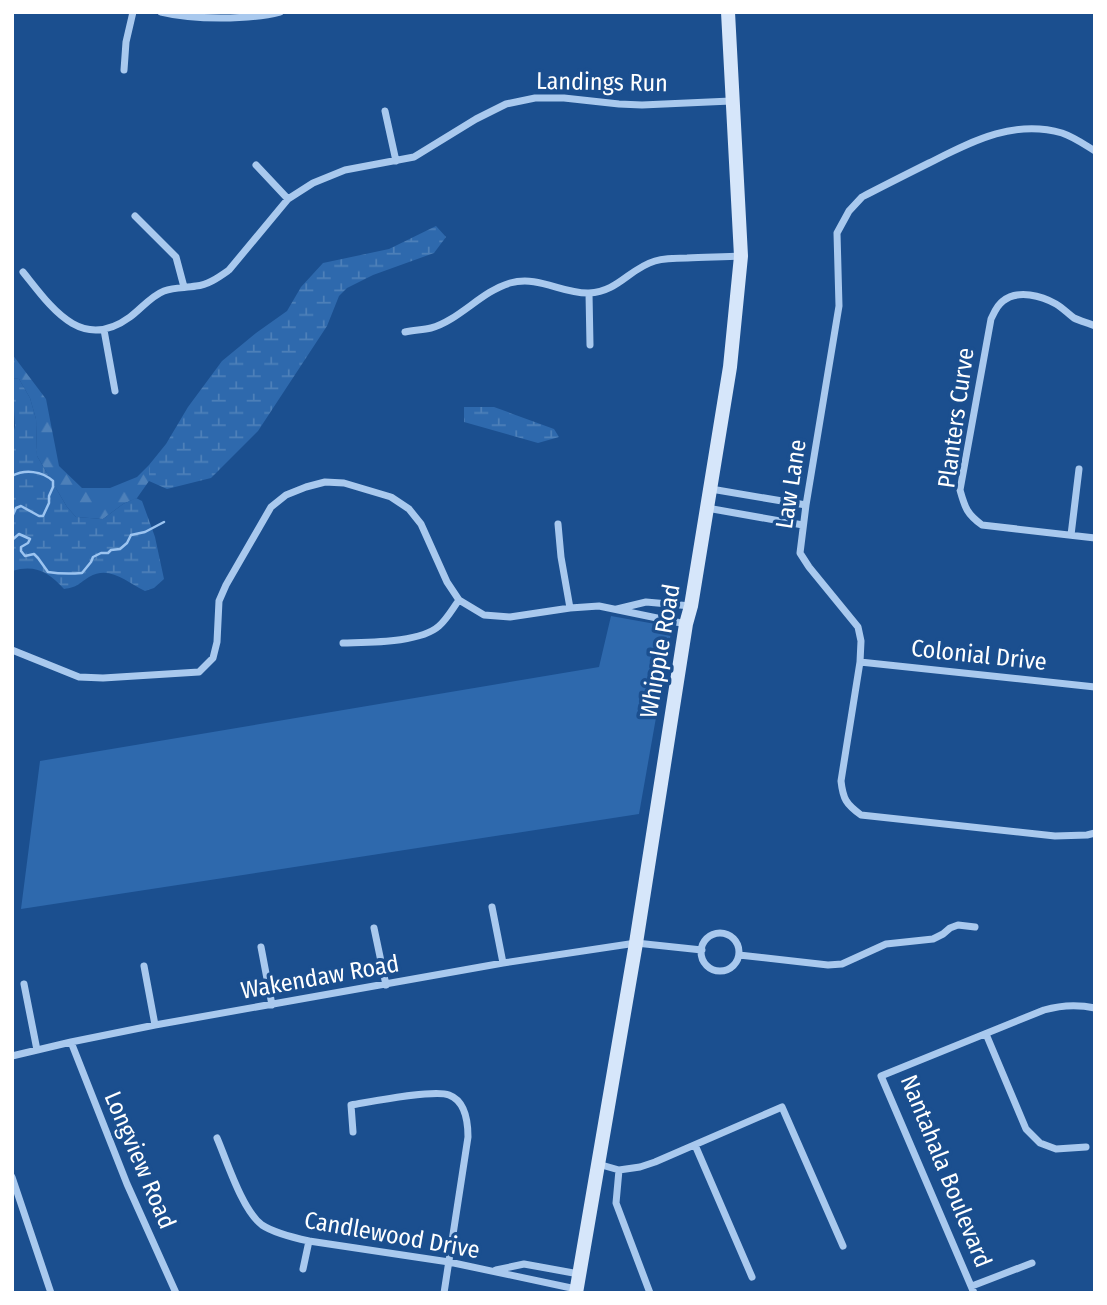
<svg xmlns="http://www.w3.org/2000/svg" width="1107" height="1305" font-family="'Fira Sans Condensed',sans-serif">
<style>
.forest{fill:url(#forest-firs)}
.wetland{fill:url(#wetland-marsh)}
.garden{fill:#2e69ad}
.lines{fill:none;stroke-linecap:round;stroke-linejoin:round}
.stream{stroke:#9cc4f0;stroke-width:2.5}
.minor{stroke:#a9c9ee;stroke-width:7}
.secondary{stroke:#d6e6fa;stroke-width:14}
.labels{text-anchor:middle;stroke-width:7;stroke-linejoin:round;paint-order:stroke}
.street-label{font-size:24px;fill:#fff;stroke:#1b4f8f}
</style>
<defs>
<pattern id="forest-firs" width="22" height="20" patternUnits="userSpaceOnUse" patternTransform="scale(1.75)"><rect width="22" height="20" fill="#2e69ad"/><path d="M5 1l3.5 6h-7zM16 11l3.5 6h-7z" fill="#4d80b9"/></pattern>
<pattern id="wetland-marsh" width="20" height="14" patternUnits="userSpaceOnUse" patternTransform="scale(1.75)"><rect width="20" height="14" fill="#2e69ad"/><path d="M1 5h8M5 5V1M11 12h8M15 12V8" fill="none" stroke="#4d80b9"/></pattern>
</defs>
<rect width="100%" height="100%" fill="#1b4f8f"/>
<path class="forest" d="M12,354L46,399L59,466L82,488H110L137,477L149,465V481L137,498L123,504L103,519L76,517L67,507L37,456L36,419L30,398L19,379L12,378Z"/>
<path class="wetland" d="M436,226L446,237L434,253L373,275L347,288L339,296L327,326L258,431L211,478L167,489L149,481V465L166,444L188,407L222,361L256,333L287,311L301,287L323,263L389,249Z
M12,378L19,379L30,398L36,419L37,456L67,507L76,517L103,519L123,504L136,498L142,501L155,537L164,579L154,588L145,591C126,582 110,565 89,577C78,584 78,587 64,589C49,572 35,564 12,571V438L15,426Z
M494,407L554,429L559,437L538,443L464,422V407Z"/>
<path class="garden" d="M611,616L672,627L639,814L21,909L40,761L599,667Z"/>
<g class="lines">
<path class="stream" d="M12,476C25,469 42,471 53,481V487L49,496V503L43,516H39L21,506L16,508L12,517
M12,540L19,534L30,539L28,543L21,547V551L25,556L34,554L38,558L48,572C60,574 70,574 82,573L91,562L93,557L101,553H108L111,550L120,549L127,543L131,535L145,532L164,522"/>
<path class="minor" d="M161,12C193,20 249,20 280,12
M124,70L126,42L133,12
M385,111L396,161
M1095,151C1085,145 1074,137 1062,133C1013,119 971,142 929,163C907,174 885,185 862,197L849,211L837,233L839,306L806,505L800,553L809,567L858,627L861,641L860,662L841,781C843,799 846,804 861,815L1055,836L1087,835L1095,833
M256,165L288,199
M135,216L176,257L184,287
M23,272C51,307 81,353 130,317C141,309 151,296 164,291C175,287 185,288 196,286C208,285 219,277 229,270L288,199L313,183L345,170L414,157L476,119L506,104L535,98H564L619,104L642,105L731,101
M589,293L590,345
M1095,326C1088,323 1080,321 1074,318C1068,314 1063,308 1056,304C1042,296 1018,289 1003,301C997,305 994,313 991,319L960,490C965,508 967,514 982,525L1095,538
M104,330L115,391
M405,332C414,330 423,330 431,328C458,321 482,291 510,283C539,275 562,294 589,293C618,292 630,268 655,261C665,258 677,258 687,258C705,257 723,257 741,256
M711,489L806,505
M707,508L803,525
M558,524L561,557L570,608
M1071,535L1079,469
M617,609L646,602L691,606
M343,643C369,642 420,643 439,626C447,619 453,608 459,600
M12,650L79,677L103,678L199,672L213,658L217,642L219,601L226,585L271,507L286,495L306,487L325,482L344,483L391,497L409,509L421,524L447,582L459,600L484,615L510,617L570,608L599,606L686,624
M860,662L1095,687
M492,907L503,963
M374,928L386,985
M701 952a19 19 0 1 1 38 0a19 19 0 1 1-38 0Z
M261,947L272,1005
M739,955L828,965L842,964L886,944L933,939L943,934L950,928L958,925L975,927
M144,966L155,1025
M24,984L37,1050
M986,1034L1026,1129L1040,1143L1056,1149L1086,1147
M71,1042L127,1184L176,1293
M12,1056L71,1042L155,1025L503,963L636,943L702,950
M353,1132L351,1105C370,1102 434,1089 449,1095C465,1101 468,1122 468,1137L444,1293
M217,1138C227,1161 242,1210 262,1225C274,1233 295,1238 309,1241L449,1262L576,1289
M695,1145L752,1277
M598,1164L619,1170L616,1203L650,1293
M619,1170L640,1167L655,1162L782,1107L843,1246
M12,1177L51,1293
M303,1269L309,1241
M496,1270L524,1264L579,1274
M972,1286L1032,1263
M974,1293L881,1076L1044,1010C1061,1005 1077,1004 1095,1008"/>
<path class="secondary" d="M576,1293L636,943L686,624L691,606L730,367L741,256L728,12"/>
</g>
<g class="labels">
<g class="street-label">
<text transform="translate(602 82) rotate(1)" y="8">Landings Run</text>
<text transform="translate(956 418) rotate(-82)" y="8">Planters Curve</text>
<text transform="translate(791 484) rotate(-81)" y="8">Law Lane</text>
<text transform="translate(660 651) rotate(-80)" y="8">Whipple Road</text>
<text transform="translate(979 655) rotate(6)" y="8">Colonial Drive</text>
<text transform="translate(320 977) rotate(-10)" y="8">Wakendaw Road</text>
<text transform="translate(140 1160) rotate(67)" y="8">Longview Road</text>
<text transform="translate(946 1171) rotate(68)" y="8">Nantahala Boulevard</text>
<text transform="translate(392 1235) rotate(10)" y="8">Candlewood Drive</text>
</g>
</g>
<rect width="1107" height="1305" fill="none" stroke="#ffffff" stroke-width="28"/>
</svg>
